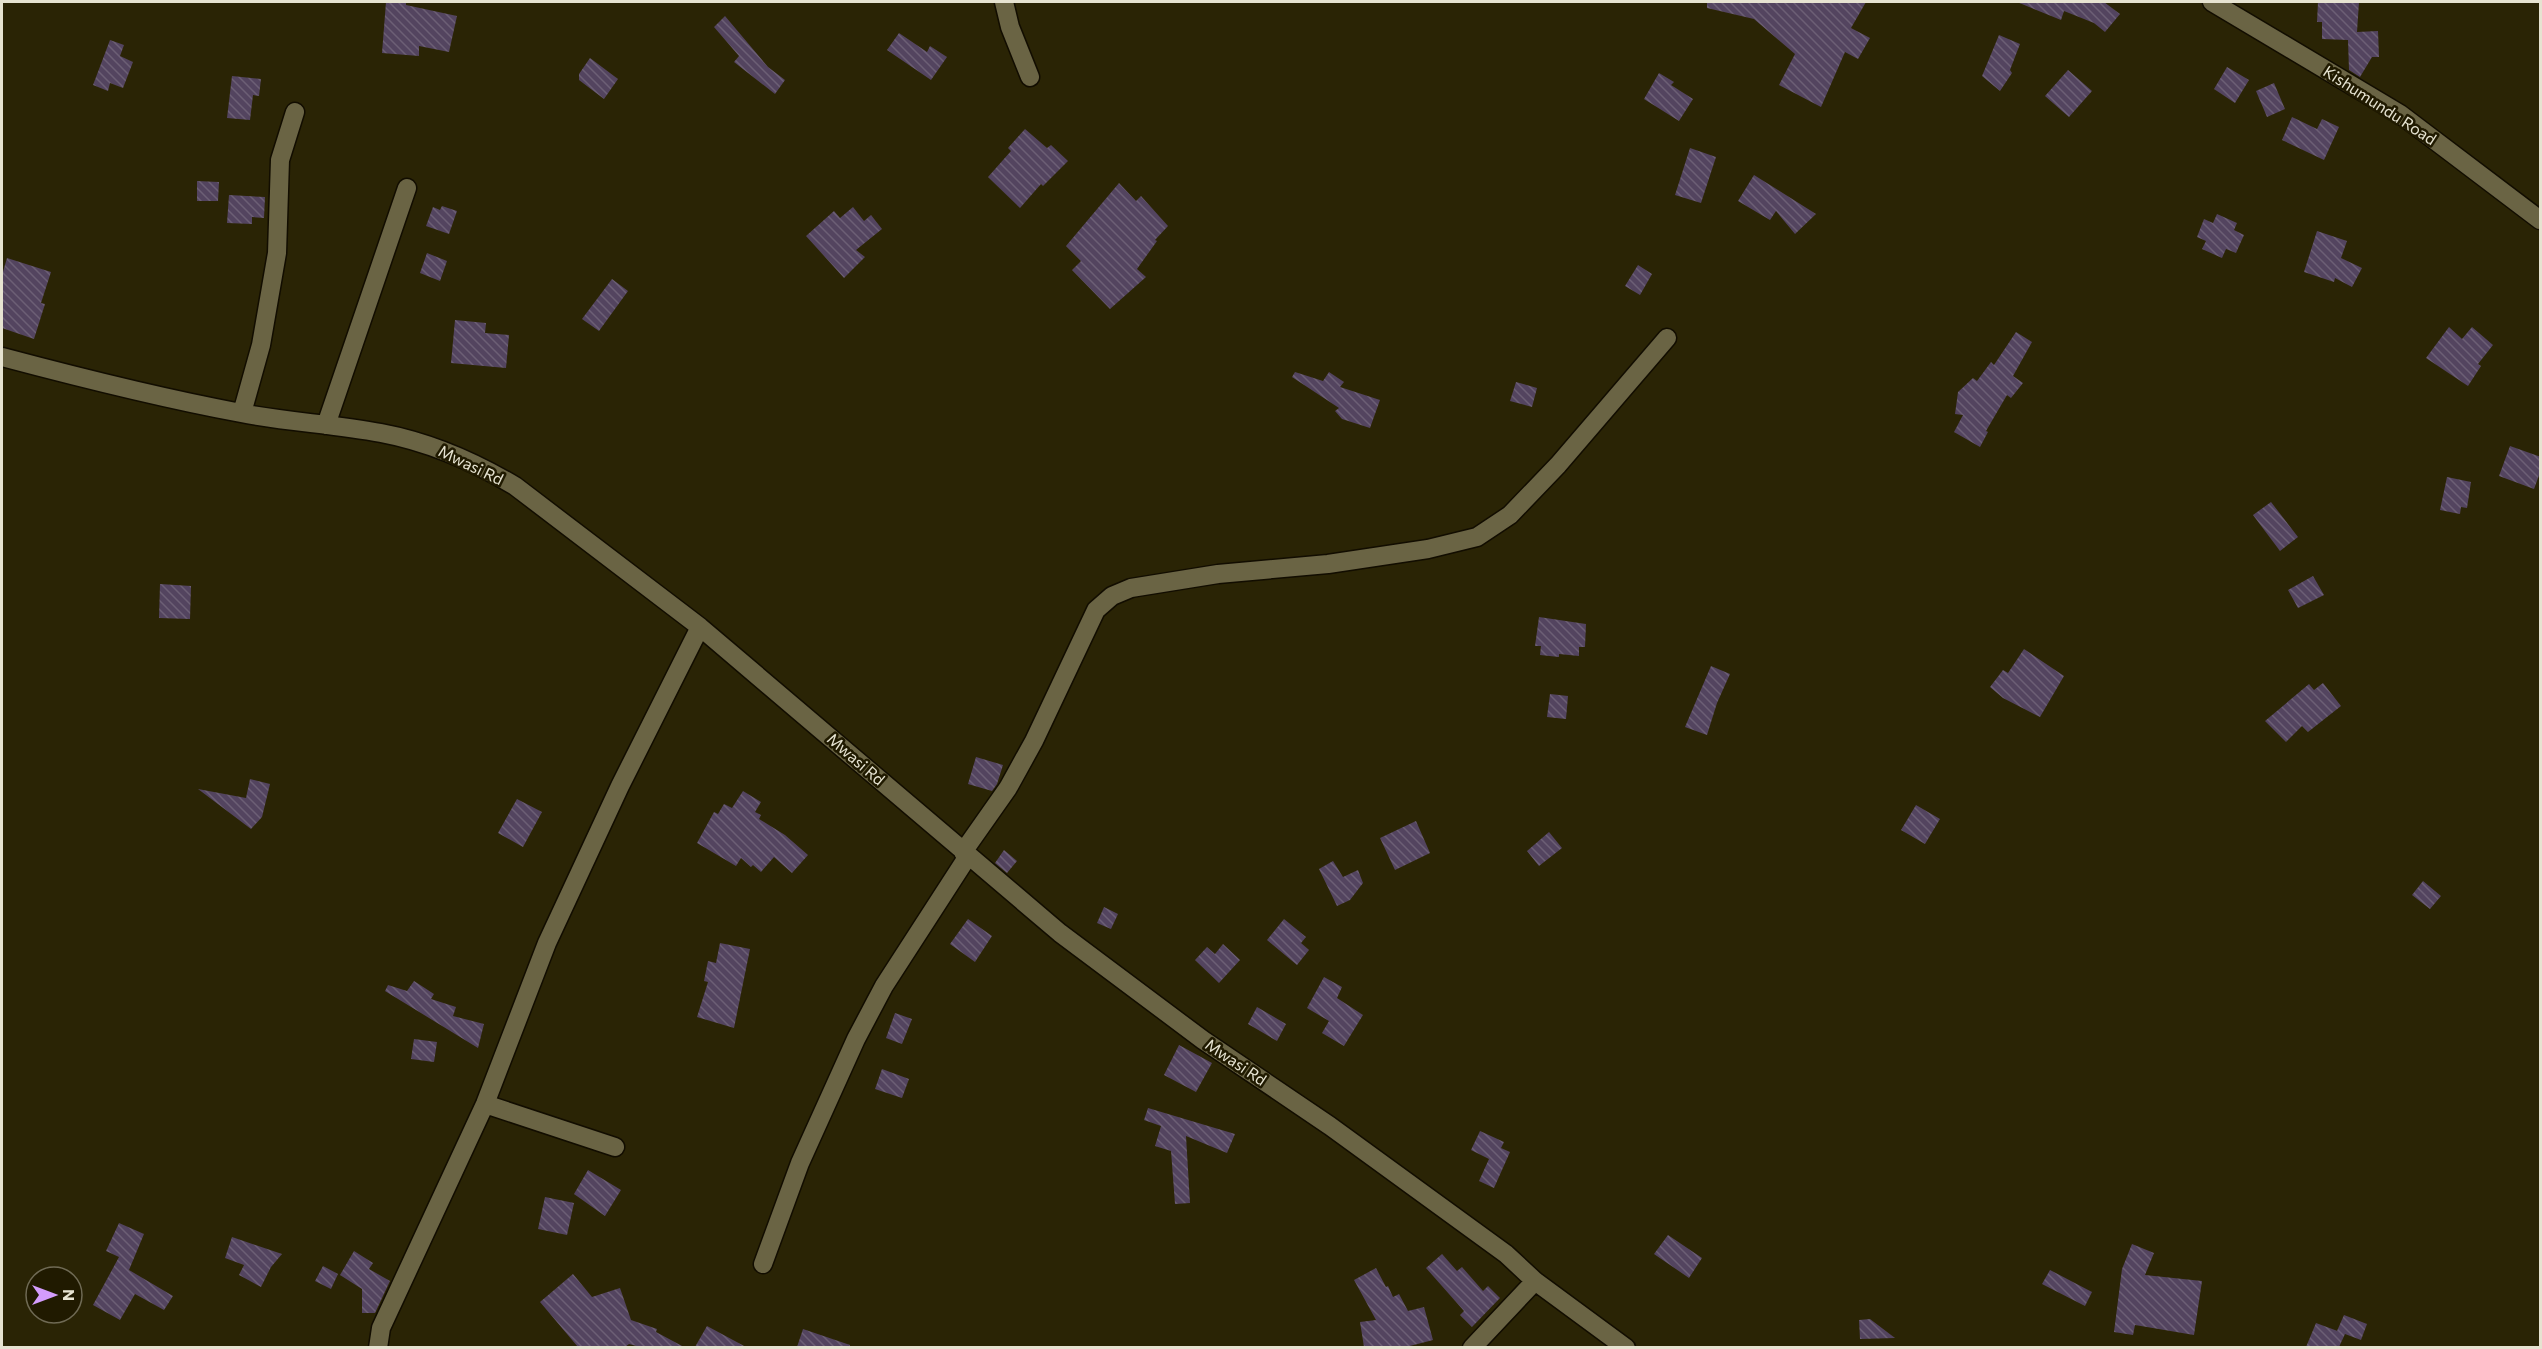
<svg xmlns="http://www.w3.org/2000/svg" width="2542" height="1349" font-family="Commissioner,sans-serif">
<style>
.building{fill:url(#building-back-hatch)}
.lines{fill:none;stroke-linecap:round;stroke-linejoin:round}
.minor-casing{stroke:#120d00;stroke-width:21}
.minor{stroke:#6a6444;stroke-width:18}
.labels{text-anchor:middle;stroke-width:5;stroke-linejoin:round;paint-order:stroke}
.street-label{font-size:16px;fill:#e6e3d1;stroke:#201a00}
</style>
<defs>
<pattern id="building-back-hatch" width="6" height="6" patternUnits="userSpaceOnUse" patternTransform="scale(1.5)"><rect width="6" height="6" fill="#53445f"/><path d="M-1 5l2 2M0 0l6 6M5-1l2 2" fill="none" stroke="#6c5f75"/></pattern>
</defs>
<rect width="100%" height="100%" fill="#2a2405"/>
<path class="building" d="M386,2H406V5L457,16L449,52L419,46V56L382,53Z
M1707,2H1866L1851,28L1870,38L1858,59L1845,52L1821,107L1779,85L1795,54L1754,19L1707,8Z
M2017,2H2104L2120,14L2105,32L2094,23L2064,11L2061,20Z
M2318,2H2359L2357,32L2378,31L2379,57H2372L2360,77L2349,70L2348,40L2322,39V22H2317Z
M725,16L768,67L785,80L775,94L734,62L739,56L714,27Z
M899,33L927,52L930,46L947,57L931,80L887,50Z
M1999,35L2020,44L2010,70L2012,73L2000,91L1982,76Z
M110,40L124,45L120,56L133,62L123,88L110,83L108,91L93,85Z
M590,58L618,79L604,99L579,80V74Z
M2227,67L2249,80L2235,103L2214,89Z
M2068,70L2092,91L2069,117L2045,96Z
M1659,73L1674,82L1671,85L1693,99L1679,121L1644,99Z
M232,76L261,79L259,96L253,95L250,120L227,118Z
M2274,83L2285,109L2267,117L2256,91Z
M2292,117L2317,129L2322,119L2339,127L2324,160L2282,140Z
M1025,129L1047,148L1051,145L1068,161L1043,186L1041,184L1020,208L988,177L1011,151L1008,148Z
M1690,148L1716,157L1701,203L1675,195Z
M1754,175L1816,214L1795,234L1776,211L1770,220L1738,201Z
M197,181L219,182L218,201H197Z
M1119,183L1136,201L1141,196L1168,226L1155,240L1157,241L1137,269L1146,277L1110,309L1072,270L1081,261L1066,246Z
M229,195L265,197L264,218L252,217V224L227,223Z
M442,206L457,211L449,234L426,226L433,207L440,210Z
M853,207L864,221L871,215L882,229L856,250L865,257L844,278L806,236L834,211L840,218Z
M2217,214L2237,223L2234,230L2244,235L2236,253L2226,249L2222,258L2202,249L2206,241L2197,237L2204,219L2213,223Z
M2317,231L2347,241L2341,258L2362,268L2352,287L2335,278L2334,282L2304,272Z
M427,253L447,261L440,281L420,273Z
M7,258L51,272L41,303L45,304L34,339L2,328V275Z
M1638,265L1652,274L1640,295L1625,286Z
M612,279L628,291L599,331L582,319Z
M455,320L486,323L485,333L509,335L506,368L451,363Z
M2449,327L2462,339L2472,327L2493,345L2478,364L2481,366L2468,386L2426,358Z
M2016,332L2032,342L2013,376L2023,383L2011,398L2007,395L1986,431L1988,432L1980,447L1954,432L1963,415L1955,414L1958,392L1973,378L1977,381L1991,362L1994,365Z
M1295,372L1323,381L1329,372L1344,382L1340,387L1380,400L1370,428L1342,419L1335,411L1339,408L1292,377Z
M1516,382L1537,388L1532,407L1510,401Z
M2510,446L2541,457V470L2534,489L2499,476Z
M2447,477L2471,482L2467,508L2461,507L2460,514L2440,510Z
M2271,502L2298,537L2280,551L2253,515Z
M2313,576L2324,595L2298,608L2288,590Z
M160,584L191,586L190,619L159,618Z
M1539,617L1586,624L1585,647H1579V656L1559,654V657L1540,655L1541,646H1535Z
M2024,649L2064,676L2040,717L2003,698L1990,687L2003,670L2008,673Z
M1711,666L1730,674L1717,703L1707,735L1685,727Z
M2323,683L2341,706L2308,732L2302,726L2286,742L2265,721L2309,684L2314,690Z
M1550,694L1568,696L1566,719L1547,717Z
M976,757L1003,765L997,784L992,791L968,784Z
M250,779L270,784L262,817L251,829L198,789L246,798Z
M743,791L761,802L755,812L761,815L759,819L785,835L808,855L792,873L774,857L761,872L753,865L751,867L741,858L736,866L697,843L714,812L718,814L724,804L732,808Z
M517,799L542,812L523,847L498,833Z
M1916,805L1940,819L1925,844L1901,830Z
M1416,821L1430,853L1395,870L1380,838Z
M1549,832L1562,848L1539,866L1527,851Z
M1004,850L1017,861L1007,873L995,863Z
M1333,861L1343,877L1358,870L1363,883L1350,900L1337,906L1319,869Z
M2423,881L2441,896L2430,909L2412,895Z
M1104,907L1118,914L1111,929L1097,923Z
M968,919L992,936L975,962L950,944Z
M1284,919L1306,937L1301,943L1309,950L1297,965L1267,940Z
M720,943L750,949L734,1028L697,1017L708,982L704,981L708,961L716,963Z
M1223,944L1240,960L1219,983L1195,960L1207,947L1215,954Z
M1324,977L1342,987L1337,998L1363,1015L1344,1046L1322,1033L1329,1021L1307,1008Z
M414,981L434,994L431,999L456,1007L453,1016L484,1024L478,1048L385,991L388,985L407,991Z
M1257,1007L1286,1024L1277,1041L1248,1024Z
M895,1013L912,1019L902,1044L886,1038Z
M414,1039L437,1042L434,1062L411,1059Z
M1179,1045L1212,1063L1196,1092L1164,1075Z
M882,1069L909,1079L902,1098L875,1089Z
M1148,1108L1235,1134L1227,1153L1186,1136L1190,1203L1175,1204L1171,1151L1155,1146L1161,1126L1144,1120Z
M1480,1131L1504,1142L1501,1148L1510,1152L1494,1188L1479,1181L1489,1159L1471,1150Z
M588,1170L621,1190L605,1216L574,1194Z
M545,1197L574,1203L567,1235L538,1229Z
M119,1223L144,1234L129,1270L173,1296L164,1310L135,1294L120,1320L93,1305L119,1257L106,1251Z
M1668,1235L1702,1258L1689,1278L1654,1254Z
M232,1237L282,1254L271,1267L261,1287L239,1275L244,1265L225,1258Z
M2132,1244L2154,1253L2145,1275L2202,1281L2194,1335L2135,1325L2133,1335L2114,1332L2122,1269Z
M354,1251L373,1263L369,1269L390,1281L375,1313H362V1289L340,1275Z
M1442,1254L1457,1271L1462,1267L1483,1291L1488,1286L1500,1298L1472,1327L1460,1315L1464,1311L1426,1268Z
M323,1266L338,1274L331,1289L315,1281Z
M1376,1268L1386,1287L1388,1286L1393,1297L1399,1294L1408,1311L1424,1307L1433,1340L1406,1347H1364L1360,1322L1376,1320L1354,1280Z
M2050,1270L2092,1292L2085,1306L2042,1284Z
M573,1274L592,1297L620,1288L631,1320L657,1329L656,1332L684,1347H640L629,1344L625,1347H578L540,1302Z
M2344,1315L2367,1324L2361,1340L2345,1334L2339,1347H2306L2316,1323L2343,1333L2337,1331Z
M1870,1319L1895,1338L1860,1339L1859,1320Z
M707,1326L746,1347H695Z
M803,1329L850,1345V1347H797Z"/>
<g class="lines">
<defs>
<path id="minor" d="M1004,2L1010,27L1030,77
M2212,2L2400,114L2540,220
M2,357C81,378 160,398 241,413C287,422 334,424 381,433C429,442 473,461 515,486L700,627L1060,933L1203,1040L1330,1126L1506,1254L1535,1281L1626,1348
M242,413L261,345L277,253L280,160L295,112
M326,425L407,188
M963,852L1008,788L1034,741L1096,610L1112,596L1131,588L1218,574L1328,564L1428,549L1477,537L1510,515L1558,465L1667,338
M485,1104L615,1147
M763,1264L800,1163L856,1039L884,986L968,856
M378,1348L381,1328L485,1104L547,943L620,786L700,627
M1472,1348L1535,1281"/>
</defs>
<use href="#minor" class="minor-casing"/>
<use href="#minor" class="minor"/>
</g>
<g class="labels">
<g class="street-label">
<text transform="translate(2380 105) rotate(33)" y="6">Kishumundu Road</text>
<text transform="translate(471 465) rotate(26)" y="6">Mwasi Rd</text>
<text transform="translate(856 759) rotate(41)" y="6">Mwasi Rd</text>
<text transform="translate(1236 1062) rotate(34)" y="6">Mwasi Rd</text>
</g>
</g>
<rect width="2542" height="1349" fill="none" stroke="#e6e3d1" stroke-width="6"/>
<g transform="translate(54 1295) rotate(90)"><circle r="28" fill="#201a00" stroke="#6f6a54" stroke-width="1.5"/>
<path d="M0-4.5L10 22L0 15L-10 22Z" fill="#d39cfc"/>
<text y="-9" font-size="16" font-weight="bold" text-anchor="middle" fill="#e6e3d1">N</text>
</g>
</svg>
